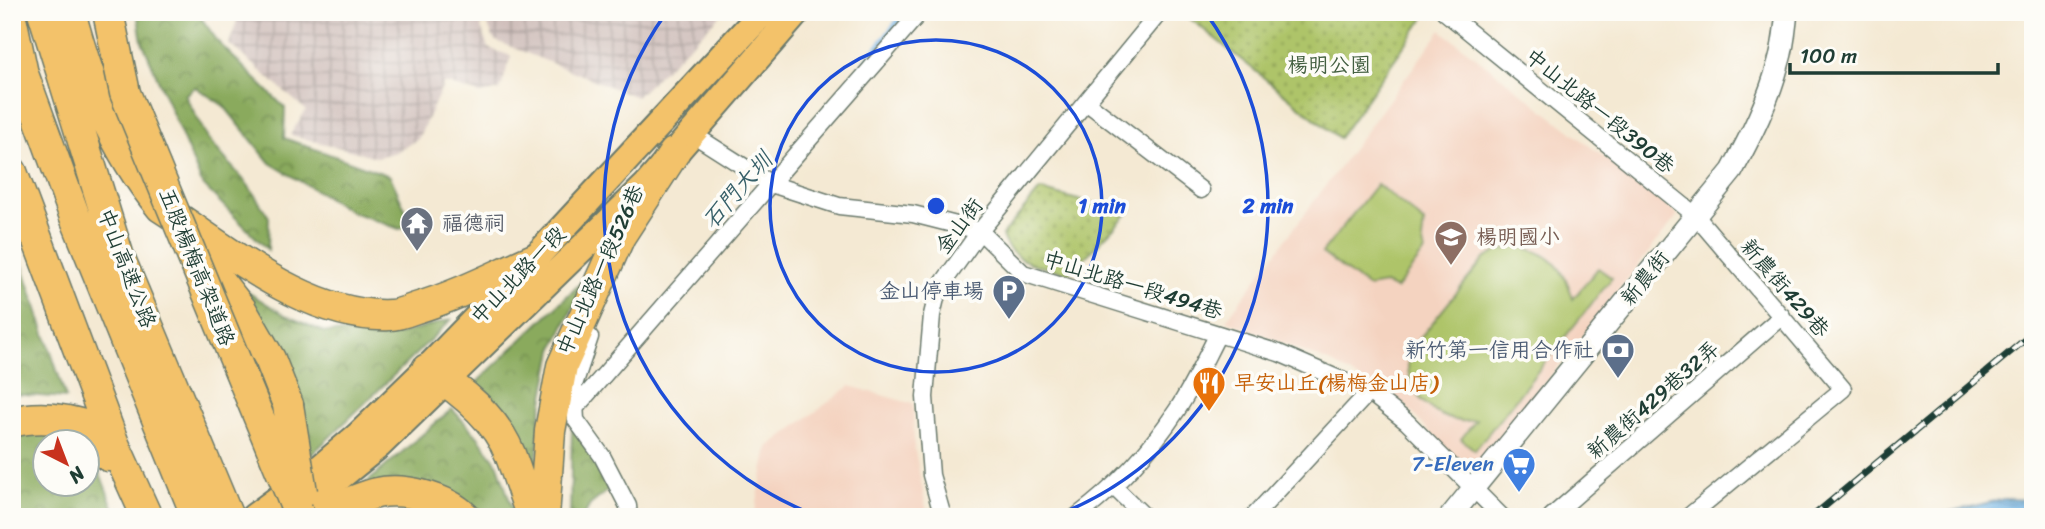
<svg xmlns="http://www.w3.org/2000/svg" width="2045" height="529" font-family="Sriracha,'LXGW WenKai TC',sans-serif">
<style>
.built{fill:#f4d3c0}
.industrial{fill:url(#industrial-grid)}
.grass{fill:url(#grass-dots);stroke:#66804e;stroke-width:2}
.forest{fill:url(#forest-crowns);stroke:#547448;stroke-width:2}
.garden{fill:#aec469;stroke:#66804e;stroke-width:2}
.water{fill:url(#water-rules);stroke:#48788c;stroke-width:2}
.lines{fill:none;stroke-linecap:round;stroke-linejoin:round}
.stream{stroke:#70b3e5;stroke-width:4.5}
.minor-casing{stroke:#6a796c;stroke-width:19}
.tertiary-casing{stroke:#6a796c;stroke-width:24}
.primary-casing{stroke:#6a796c;stroke-width:30}
.motorway-casing{stroke:#6a796c;stroke-width:33}
.minor{stroke:#fff;stroke-width:16}
.tertiary{stroke:#fff;stroke-width:21}
.primary{stroke:#f3c26a;stroke-width:26}
.motorway{stroke:#f3c26a;stroke-width:30}
.rail-casing{stroke:#1f3d34;stroke-width:7}
.rail{stroke:#fdfcf7;stroke-width:4.5;stroke-dasharray:13;stroke-linecap:butt}
.motorway-bridge-casing{stroke:#6a796c;stroke-width:33;stroke-linecap:butt}
.motorway-bridge{stroke:#f3c26a;stroke-width:30}
.ring{fill:none;stroke:#1d4ed8;stroke-width:3.5}
.labels{text-anchor:middle;stroke-width:7;stroke-linejoin:round;paint-order:stroke}
.park-label{font-size:21px;fill:#435f41;stroke:#fdfcf7}
.street-label{font-size:21px;fill:#1f3d34;stroke:#fdfcf7}
.worship-label{font-size:21px;fill:#5b616d;stroke:#fdfcf7;text-anchor:start}
.education-label{font-size:21px;fill:#785e54;stroke:#fdfcf7;text-anchor:start}
.service-label{font-size:21px;fill:#4e5e75;stroke:#fdfcf7;text-anchor:end}
.food-label{font-size:21px;fill:#c56008;stroke:#fdfcf7;text-anchor:start}
.shop-label{font-size:21px;fill:#366cbe;stroke:#fdfcf7;text-anchor:end}
.water-label{font-size:23px;font-style:italic;fill:#376069;stroke:#fdfcf7}
.centre{fill:#1d4ed8;stroke:#fdfcf7;stroke-width:3.5}
.ring-label{font-size:21px;text-anchor:middle;font-weight:bold;fill:#1d4ed8;stroke:#fdfcf7;stroke-width:7;stroke-linejoin:round;paint-order:stroke}
</style>
<defs>
<pattern id="industrial-grid" width="8" height="8" patternUnits="userSpaceOnUse" patternTransform="scale(1.75)"><rect width="8" height="8" fill="#d0c0bc"/><path d="M0 4h8M4 0v8" fill="none" stroke="#a89d9a"/></pattern>
<pattern id="grass-dots" width="8" height="8" patternUnits="userSpaceOnUse" patternTransform="scale(1.75)"><rect width="8" height="8" fill="#aec469"/><path d="M2 2h.1M6 6h.1" fill="none" stroke="#8da057" stroke-width="1.8" stroke-linecap="round"/></pattern>
<pattern id="forest-crowns" width="20" height="18" patternUnits="userSpaceOnUse" patternTransform="scale(1.75)"><rect width="20" height="18" fill="#8aaa5d"/><path d="M2 6a3 3 0 1 1 6 0M12 15a3 3 0 1 1 6 0" fill="none" stroke="#708c4e"/></pattern>
<pattern id="water-rules" width="6" height="5" patternUnits="userSpaceOnUse" patternTransform="scale(1.75)"><rect width="6" height="5" fill="#70b3e5"/><path d="M0 2.5h6" fill="none" stroke="#5b93ba"/></pattern>
</defs>
<rect width="100%" height="100%" fill="#fdfcf7"/>
<filter id="ink" filterUnits="userSpaceOnUse"><feTurbulence type="fractalNoise" baseFrequency=".0143" numOctaves="2"/><feDisplacementMap in="SourceGraphic" scale="14" xChannelSelector="R" yChannelSelector="G"/><feConvolveMatrix kernelMatrix="1 2 1 2 8 2 1 2 1" color-interpolation-filters="sRGB"/></filter>
<filter id="wash" filterUnits="userSpaceOnUse"><feTurbulence type="fractalNoise" baseFrequency=".00686" numOctaves="4" result="noise"/><feDisplacementMap in="SourceGraphic" scale="28" xChannelSelector="R" yChannelSelector="G"/><feGaussianBlur stdDeviation="1.57" result="paint"/><feColorMatrix in="noise" values="0 0 0 0 0 0 0 0 0 0 0 0 0 0 0 0 0 1.4 0 .05"/><feComposite in="paint" operator="in"/></filter>
<g filter="url(#wash)">
<rect width="100%" height="100%" fill="#f4e9d3"/>
<path class="built" d="M1441,30L1678,215L1470,477L1407,407L1334,364L1226,320Z
M850,386L913,404L914,446L928,517H754L768,447Z"/>
<path class="industrial" d="M240,12H485L481,27L488,48L511,56L500,90L480,94L444,83L418,139L396,152L377,157L290,135L306,110L229,44Z
M487,12H724L636,97L494,40L485,18Z"/>
<path class="grass" d="M1182,12H1428L1339,138Z
M1040,190L1086,202L1131,210L1070,273C1046,268 1009,263 1002,235Z"/>
<path class="forest" d="M137,12H197L219,43L285,108L284,138L390,176L413,226L399,229L350,211L270,163L224,106L195,87L185,95L208,139L248,185L269,217L268,250L202,184L142,41Z
M12,233L66,398L12,394Z
M587,277L553,350L540,417L534,497L472,387Z
M238,286L285,315L324,332L397,335L452,319L306,460Z
M452,409L478,437L498,465L515,517H481L473,508L357,491Z
M572,428L599,465L610,489L590,505L583,517H570Z
M60,430L87,441L46,442V484H88V443L117,517H12V431Z"/>
<path class="garden" d="M1377,184L1424,222L1422,240L1425,251L1396,289L1385,284L1368,287L1322,253Z
M1517,247C1550,251 1564,267 1573,299L1598,268L1612,278L1475,450L1461,439L1476,420C1471,420 1465,422 1460,421C1425,416 1399,382 1411,349L1484,259L1500,250Z"/>
<path class="water" d="M2004,499L2033,500V517H1927Z"/>
<g class="lines">
<path class="stream" d="M861,68L905,12"/>
</g>
</g>
<g filter="url(#ink)">
<g class="lines">
<defs>
<path id="minor" d="M1445,12L1695,215L1843,389L1688,517
M1086,102L1201,190
M691,133L771,184L839,206L913,214L980,231L1023,273L1279,353L1369,392L1407,422L1502,517
M590,337L574,385L576,420L602,456L628,506L629,517
M577,406L920,12
M1114,487L1145,517
M943,517L931,475L925,397L932,315L938,290L980,231L1160,12
M1076,517C1115,488 1150,451 1177,410C1193,386 1205,359 1218,334
M1253,517L1369,392
M1551,517L1782,316"/>
<path id="tertiary" d="M1450,517L1732,171C1751,136 1769,100 1779,61C1784,45 1785,28 1787,12"/>
<path id="primary" d="M254,517L318,470L358,436L427,369L534,259L763,12
M290,517L379,445L647,185L797,12"/>
<path id="motorway" d="M43,12L118,254L228,517
M70,12C90,86 112,147 161,207C227,249 308,319 390,315C398,315 408,311 416,308C457,296 495,276 534,259
M12,22L23,74L75,217L197,517
M12,172L114,444L147,517
M193,248L241,309L270,359L288,405
M427,369C461,390 495,417 510,454C518,475 524,496 532,517
M12,422C41,414 69,419 96,429L108,456
M315,517C335,509 356,498 377,493C404,487 446,498 465,517
M544,517L550,431L562,366L620,236L674,153"/>
</defs>
<use href="#minor" class="minor-casing"/>
<use href="#tertiary" class="tertiary-casing"/>
<use href="#primary" class="primary-casing"/>
<use href="#motorway" class="motorway-casing"/>
<use href="#minor" class="minor"/>
<use href="#tertiary" class="tertiary"/>
<use href="#primary" class="primary"/>
<use href="#motorway" class="motorway"/>
<defs>
<path id="rail" d="M1812,517L2033,333"/>
</defs>
<use href="#rail" class="rail-casing"/>
<use href="#rail" class="rail"/>
<defs>
<path id="motorway-bridge" d="M108,12L125,93L300,517
M288,405L302,492"/>
</defs>
<use href="#motorway-bridge" class="motorway-bridge-casing"/>
<use href="#motorway-bridge" class="motorway-bridge"/>
</g>
</g>
<g class="ring">
<circle cx="936" cy="206" r="166"/>
<path d="M817 516A332 332 0 0 1 666 13M1206 13A332 332 0 0 1 1055 516"/>
</g>
<defs>
<symbol id="temple-pin" viewBox="-11 -11 22 30"><path d="M0 17L-7.5 6A9.5 9.5 0 1 1 7.5 6Z" fill="#6b7280" stroke="#fdfcf7"/><path d="M0-6L5-2H3V0L6.5 2.5H4V6H1.5V3h-3V6H-4V2.5H-6.5L-3 0V-2H-5Z" fill="#fff"/></symbol>
<symbol id="school-pin" viewBox="-11 -11 22 30"><path d="M0 17L-7.5 6A9.5 9.5 0 1 1 7.5 6Z" fill="#8d6e63" stroke="#fdfcf7"/><path d="M0-5L7-2L0 1L-7-2ZM-4 1L0 2.5L4 1V4Q0 6-4 4Z" fill="#fff"/></symbol>
<symbol id="parking-pin" viewBox="-11 -11 22 30"><path d="M0 17L-7.5 6A9.5 9.5 0 1 1 7.5 6Z" fill="#5c6f8a" stroke="#fdfcf7"/><path d="M-3.5-5.5H1a3.5 3.5 0 0 1 0 7H-1V5.5H-3.5ZM-1-3.4V-.6H.8a1.4 1.4 0 0 0 0-2.8Z" fill="#fff"/></symbol>
<symbol id="bank-pin" viewBox="-11 -11 22 30"><path d="M0 17L-7.5 6A9.5 9.5 0 1 1 7.5 6Z" fill="#5c6f8a" stroke="#fdfcf7"/><path d="M-6-4H6V4H-6ZM0-2.3a2.3 2.3 0 1 0 0 4.6a2.3 2.3 0 1 0 0-4.6Z" fill="#fff"/></symbol>
<symbol id="restaurant-pin" viewBox="-11 -11 22 30"><path d="M0 17L-7.5 6A9.5 9.5 0 1 1 7.5 6Z" fill="#e8710a" stroke="#fdfcf7"/><path d="M-5-6h1v4h1v-4h1v4h1v-4h1v5L-1.5 .5V6h-2V.5L-5-1ZM5-6V6H3V1.5H1.5Q1.5-4 5-6Z" fill="#fff"/></symbol>
<symbol id="supermarket-pin" viewBox="-11 -11 22 30"><path d="M0 17L-7.5 6A9.5 9.5 0 1 1 7.5 6Z" fill="#3f7fe0" stroke="#fdfcf7"/><path d="M-6-5.5h2.5l.6 2H6L4.5 2H-2.5L-4.4-4H-6ZM-1.5 3.2a1.3 1.3 0 1 0 .1 0ZM3 3.2a1.3 1.3 0 1 0 .1 0Z" fill="#fff"/></symbol>
</defs>
<g fill-rule="evenodd">
<use href="#temple-pin" x="398" y="204" width="38" height="52"/>
<use href="#school-pin" x="1432" y="218" width="38" height="52"/>
<use href="#parking-pin" x="990" y="272" width="38" height="52"/>
<use href="#bank-pin" x="1599" y="331" width="38" height="52"/>
<use href="#restaurant-pin" x="1190" y="364" width="38" height="52"/>
<use href="#supermarket-pin" x="1500" y="445" width="38" height="52"/>
</g>
<g class="labels">
<g class="park-label">
<text x="1329" y="72">楊明公園</text>
</g>
<g class="street-label">
<text transform="translate(1600 111) rotate(39)" y="7">中山北路一段390巷</text>
<text transform="translate(959 226) rotate(-53)" y="7">金山街</text>
<text transform="translate(197 267) rotate(68)" y="7">五股楊梅高架道路</text>
<text transform="translate(127 268) rotate(69)" y="7">中山高速公路</text>
<text transform="translate(600 270) rotate(-66)" y="7">中山北路一段526巷</text>
<text transform="translate(518 275) rotate(-46)" y="7">中山北路一段</text>
<text transform="translate(1645 278) rotate(-51)" y="7">新農街</text>
<text transform="translate(1133 285) rotate(17)" y="7">中山北路一段494巷</text>
<text transform="translate(1785 288) rotate(49)" y="7">新農街429巷</text>
<text transform="translate(1653 400) rotate(-41)" y="7">新農街429巷32弄</text>
</g>
<g class="worship-label">
<text x="442" y="230">福德祠</text>
</g>
<g class="education-label">
<text x="1476" y="244">楊明國小</text>
</g>
<g class="service-label">
<text x="984" y="298">金山停車場</text>
<text x="1594" y="357">新竹第一信用合作社</text>
</g>
<g class="food-label">
<text x="1234" y="390">早安山丘(楊梅金山店)</text>
</g>
<g class="shop-label">
<text x="1494" y="471">7-Eleven</text>
</g>
<g class="water-label">
<text transform="translate(737 190) rotate(-49)" y="8">石門大圳</text>
</g>
</g>
<circle cx="936" cy="206" r="10" class="centre"/>
<g class="ring-label">
<text x="1102" y="213">1 min</text>
<text x="1268" y="213">2 min</text>
</g>
<rect width="2045" height="529" fill="none" stroke="#fdfcf7" stroke-width="42"/>
<g transform="translate(66 463) rotate(138)"><circle r="33" fill="#fdfcf7" stroke="#a4b0a9" stroke-width="2"/>
<path d="M0-5L12 26L0 18L-12 26Z" fill="#c8321e"/>
<text y="-10" font-size="19" font-weight="bold" text-anchor="middle" fill="#1f3d34">N</text>
</g>
<path d="M1790 63v10h208v-10" fill="none" stroke="#1f3d34" stroke-width="3.5"/>
<text x="1800" y="63" font-size="21" fill="#1f3d34" stroke="#fdfcf7" stroke-width="5" paint-order="stroke">100 m</text>
</svg>
